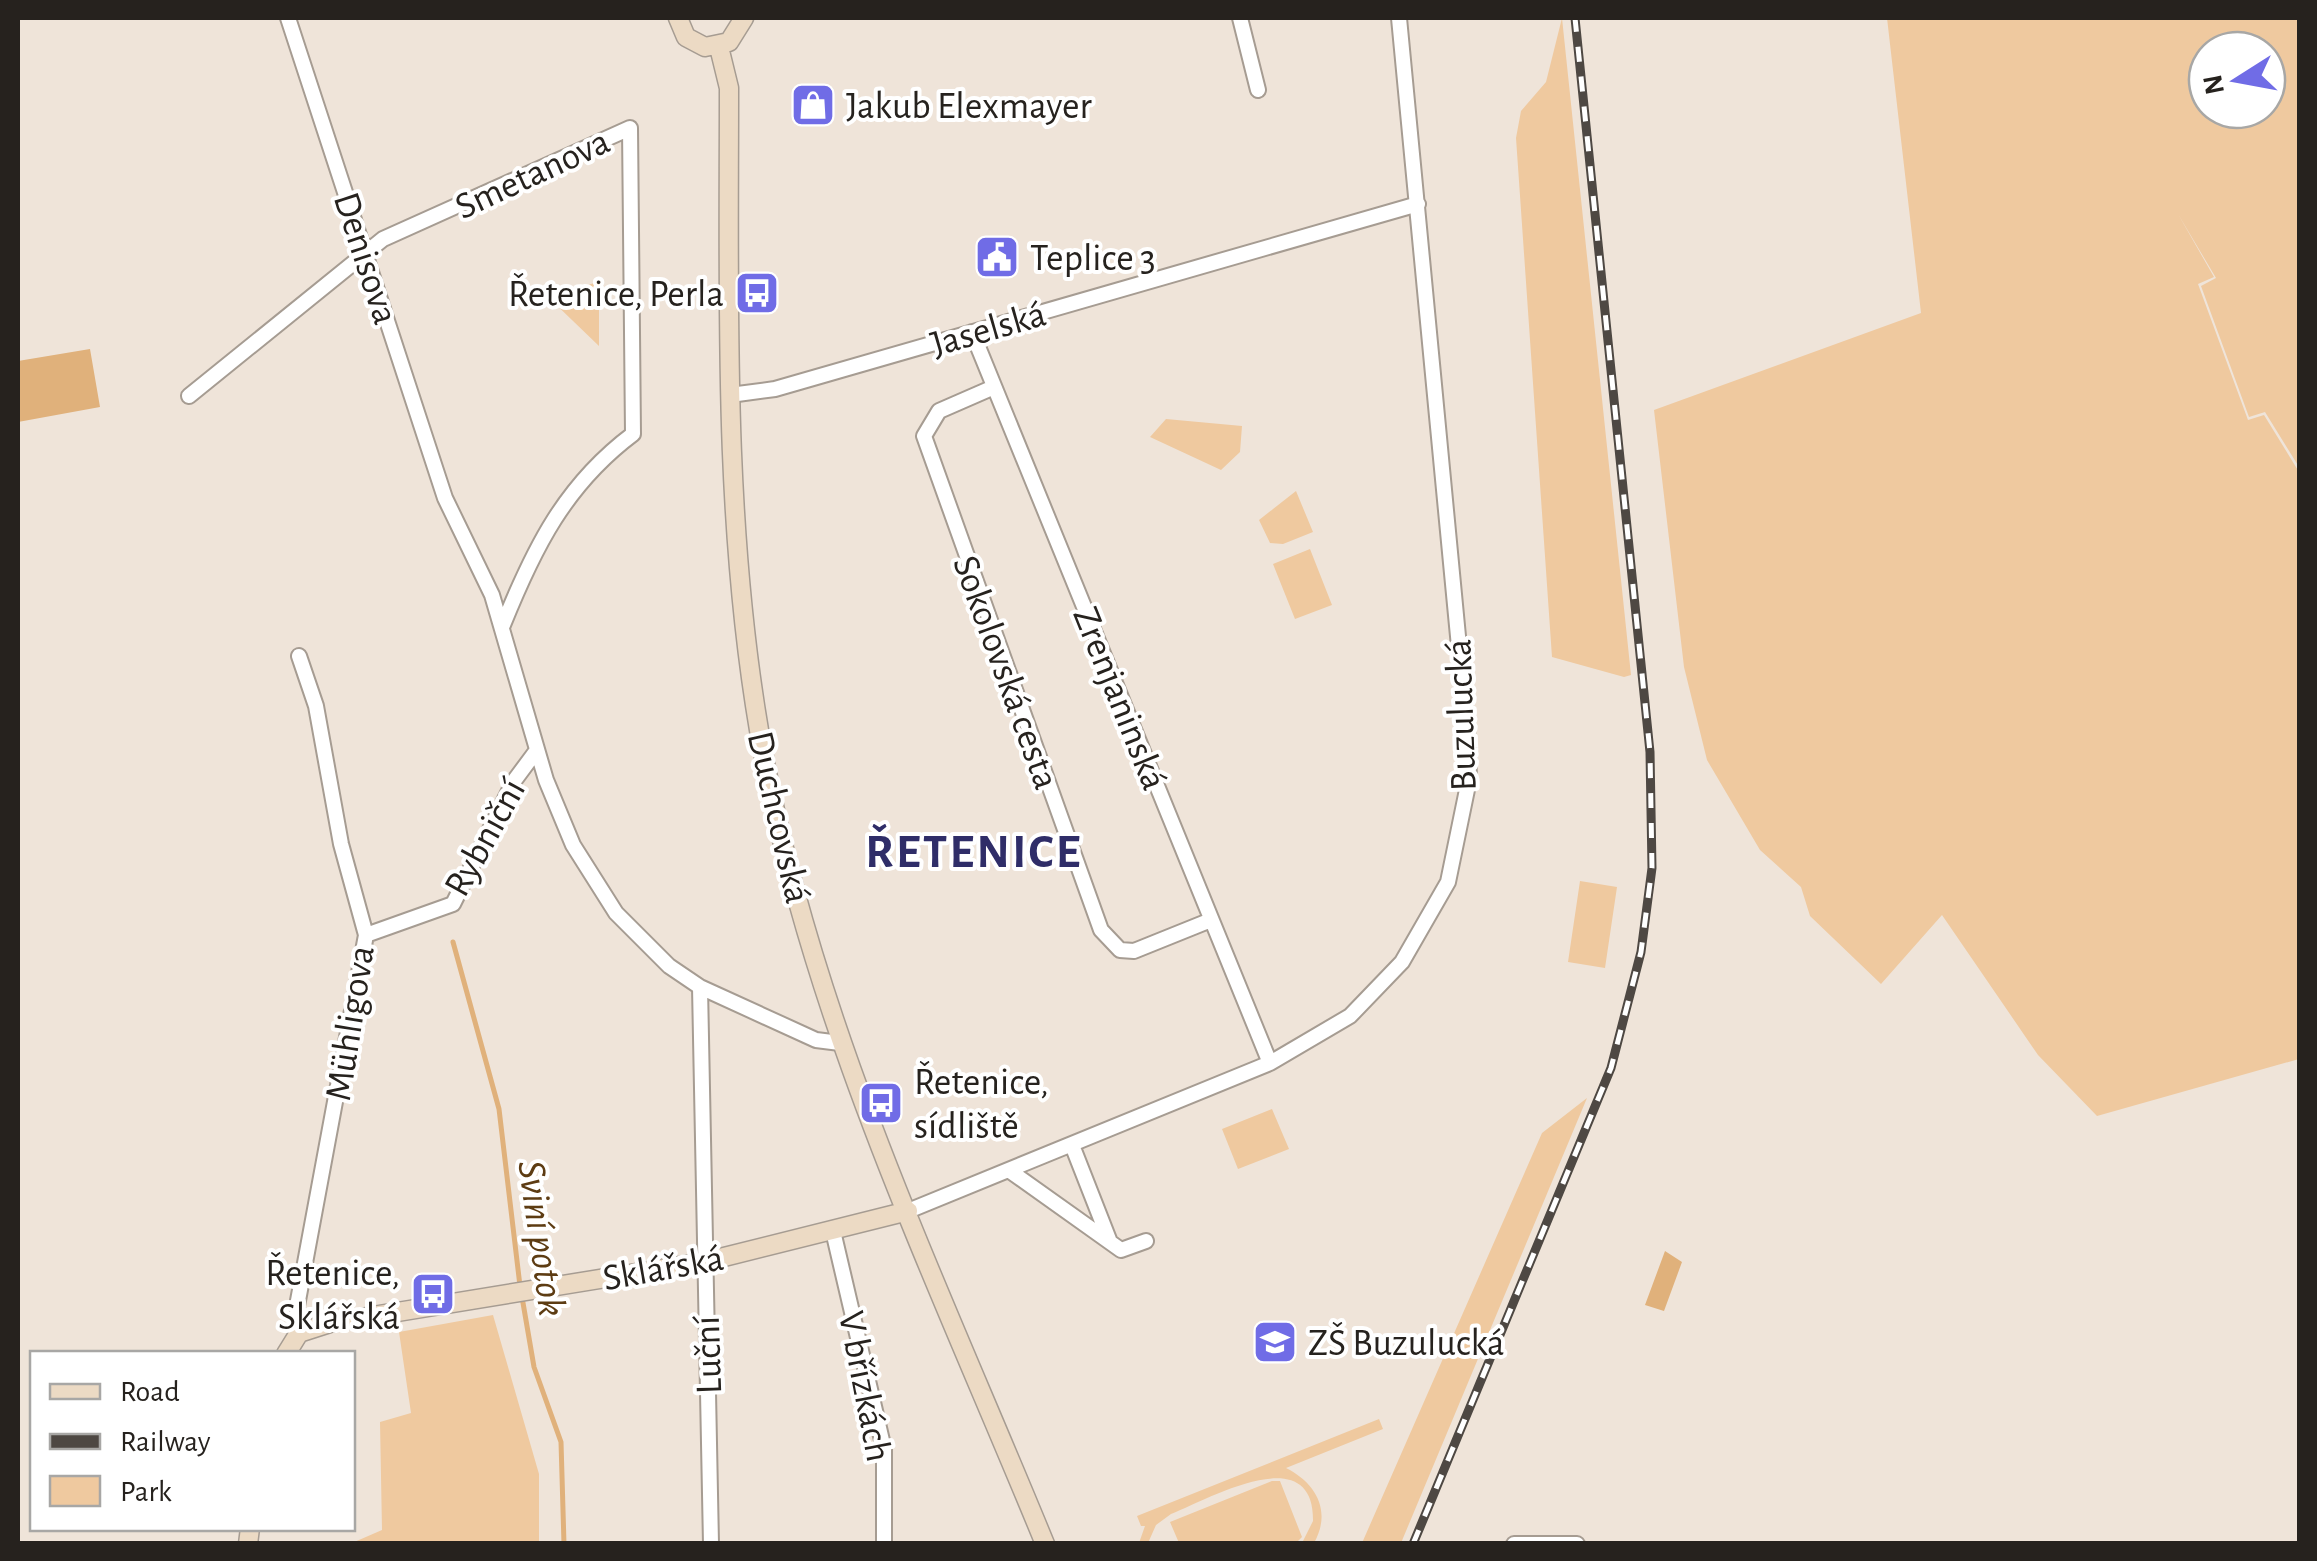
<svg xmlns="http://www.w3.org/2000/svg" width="2317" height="1561" font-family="'Alegreya Sans',sans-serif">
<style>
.green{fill:#efc99f;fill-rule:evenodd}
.water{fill:#e0b17b}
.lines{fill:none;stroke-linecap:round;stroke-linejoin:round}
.stream{stroke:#e0b17b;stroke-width:5}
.street-casing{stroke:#a69c92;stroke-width:18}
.secondary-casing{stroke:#a69c92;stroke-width:21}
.street{stroke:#fff;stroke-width:14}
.secondary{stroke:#ecdac4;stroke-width:18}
.rail-casing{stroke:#4e4843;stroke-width:9}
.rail{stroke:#fff;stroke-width:5;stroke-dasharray:15;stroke-linecap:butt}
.labels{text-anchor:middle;stroke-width:8;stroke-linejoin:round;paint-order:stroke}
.poi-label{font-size:38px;fill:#26221e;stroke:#fff;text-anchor:start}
.street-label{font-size:38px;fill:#26221e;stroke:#fff}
.water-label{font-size:40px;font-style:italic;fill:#5d3c13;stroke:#fff}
.district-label{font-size:48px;font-weight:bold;letter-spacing:2.5px;fill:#2f2d68;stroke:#fff}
</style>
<rect width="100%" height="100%" fill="#efe4d9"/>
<path class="green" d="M1562,18L1631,675L1624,677L1552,657L1516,138L1521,111L1546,82Z
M1887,18H2299V467L2265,412L2249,417L2201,286L2216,278L2178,214L2214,277L2198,284L2248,420L2264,415L2299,472V1059L2097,1116L2038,1055L1942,915L1881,984L1810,916L1801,887L1760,850L1707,760L1684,667L1654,410L1921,313ZM2207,50H2267V110H2207Z
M599,282V346L546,295Z
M1166,419L1242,426L1240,452L1221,470L1150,437Z
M1296,491L1313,532L1283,544L1270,543L1259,520Z
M1310,549L1332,605L1295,619L1273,564Z
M1580,881L1617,887L1605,968L1568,962Z
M1587,1098L1401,1543H1362L1542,1133Z
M1272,1109L1289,1149L1238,1169L1222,1129Z
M493,1315L539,1474V1543H352L382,1530L380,1422L411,1413L399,1332Z
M1379,1419L1383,1429L1286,1468C1316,1483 1332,1511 1314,1543H1302L1313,1521C1314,1438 1209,1499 1171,1514L1156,1525L1148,1543H1139L1145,1526H1141L1137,1516Z
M1272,1481H1280L1302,1537L1297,1542L1179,1543L1170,1522Z"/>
<path class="water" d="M90,349L100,407L18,422V361Z
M1665,1251L1682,1262L1664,1311L1645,1305Z"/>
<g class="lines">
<path class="stream" d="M453,942L499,1109L520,1286
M522,1297L534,1367L561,1442L564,1544"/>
<defs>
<path id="street" d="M288,18L445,498L492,595L546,780L573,845L616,913L669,966L700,987L816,1040L840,1043
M1240,18L1258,90
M972,332L1270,1063
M994,387L939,411L924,436L1101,930L1120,950L1134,951L1211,920
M730,395L775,389L1418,204
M189,396L383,239L630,128L633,434C565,485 534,548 503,625
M299,656L316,706L341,844L366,935L297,1306L299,1333
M366,935L453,904L514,781L537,750
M700,987L711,1544
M1072,1145L1110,1242
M1010,1171L1121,1250L1146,1241
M908,1211L1270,1063L1350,1016L1402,962L1448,882L1469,780L1468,741L1399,18
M833,1231L884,1449V1544
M1514,1544H1577"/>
<path id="secondary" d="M678,18L686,37L705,47L729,42L744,18
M719,47L729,88C729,302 723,518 759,730C808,1016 936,1278 1045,1544
M286,1354L299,1333L330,1323L704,1262L908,1211
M248,1544L250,1528"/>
</defs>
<use href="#street" class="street-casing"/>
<use href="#secondary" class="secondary-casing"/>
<use href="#street" class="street"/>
<use href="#secondary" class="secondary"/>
<defs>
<path id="rail" d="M1413,1544L1611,1068L1641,952L1652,868L1650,752L1575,18"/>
</defs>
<use href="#rail" class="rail-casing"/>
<use href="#rail" class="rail"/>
</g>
<defs>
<symbol id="shop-square" viewBox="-11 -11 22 22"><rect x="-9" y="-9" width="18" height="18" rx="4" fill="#706ce6" stroke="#fff"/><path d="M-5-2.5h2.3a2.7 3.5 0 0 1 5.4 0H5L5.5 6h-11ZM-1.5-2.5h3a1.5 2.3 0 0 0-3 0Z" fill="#fff"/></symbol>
<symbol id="civic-square" viewBox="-11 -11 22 22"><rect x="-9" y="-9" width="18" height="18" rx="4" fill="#706ce6" stroke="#fff"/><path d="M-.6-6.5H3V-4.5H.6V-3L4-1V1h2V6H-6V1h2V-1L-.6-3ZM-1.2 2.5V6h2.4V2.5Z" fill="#fff"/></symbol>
<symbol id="bus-square" viewBox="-11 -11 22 22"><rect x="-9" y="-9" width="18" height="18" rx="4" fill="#706ce6" stroke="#fff"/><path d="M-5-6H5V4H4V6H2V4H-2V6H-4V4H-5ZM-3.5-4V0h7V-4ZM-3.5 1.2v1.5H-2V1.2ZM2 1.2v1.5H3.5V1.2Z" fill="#fff"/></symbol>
<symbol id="school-square" viewBox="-11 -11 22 22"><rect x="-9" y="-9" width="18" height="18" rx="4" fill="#706ce6" stroke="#fff"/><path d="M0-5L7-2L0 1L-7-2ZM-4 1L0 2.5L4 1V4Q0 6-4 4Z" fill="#fff"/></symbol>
</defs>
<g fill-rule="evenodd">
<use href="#shop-square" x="788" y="80" width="50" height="50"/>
<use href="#civic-square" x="972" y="232" width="50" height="50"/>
<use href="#bus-square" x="732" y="268" width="50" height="50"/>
<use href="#bus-square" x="856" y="1078" width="50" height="50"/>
<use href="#bus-square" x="408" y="1269" width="50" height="50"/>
<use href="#school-square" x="1250" y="1317" width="50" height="50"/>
</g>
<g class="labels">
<g class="poi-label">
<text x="846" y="118">Jakub Elexmayer</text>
<text x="1030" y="270">Teplice 3</text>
<text x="724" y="306" text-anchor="end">Řetenice, Perla</text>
<text x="914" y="1094">Řetenice,<tspan x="914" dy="44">sídliště</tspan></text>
<text x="400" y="1285" text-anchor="end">Řetenice,<tspan x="400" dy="44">Sklářská</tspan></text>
<text x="1308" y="1355">ZŠ Buzulucká</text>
</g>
<g class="street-label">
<text transform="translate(532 173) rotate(-25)" y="13">Smetanova</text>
<text transform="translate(367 258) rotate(72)" y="13">Denisova</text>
<text transform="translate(988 328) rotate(-16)" y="13">Jaselská</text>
<text transform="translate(1007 672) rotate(70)" y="13">Sokolovská cesta</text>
<text transform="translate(1121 698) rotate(68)" y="13">Zrenjaninská</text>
<text transform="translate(1460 715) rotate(-92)" y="13">Buzulucká</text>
<text transform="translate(780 817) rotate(77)" y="13">Duchcovská</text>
<text transform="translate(484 837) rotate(-61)" y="13">Rybniční</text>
<text transform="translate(349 1023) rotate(-81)" y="13">Mühligova</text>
<text transform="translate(663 1267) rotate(-10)" y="13">Sklářská</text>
<text transform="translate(707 1355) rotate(-92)" y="13">Luční</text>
<text transform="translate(866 1386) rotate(79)" y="13">V břízkách</text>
</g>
<g class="water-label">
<text transform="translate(543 1238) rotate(82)" y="14">Sviní potok</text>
</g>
<g class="district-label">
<text x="974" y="867">ŘETENICE</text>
</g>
</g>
<rect width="2317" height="1561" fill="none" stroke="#26221e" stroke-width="40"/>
<rect x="30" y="1351" width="325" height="180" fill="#ffffff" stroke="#a8a7a5" stroke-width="2.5"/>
<rect x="50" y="1384" width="50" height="15" fill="#ecdac4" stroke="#a8a7a5" stroke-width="2.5"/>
<text x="120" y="1401" font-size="30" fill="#26221e">Road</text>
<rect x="50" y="1434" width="50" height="15" fill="#4e4843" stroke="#a8a7a5" stroke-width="2.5"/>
<text x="120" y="1451" font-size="30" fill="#26221e">Railway</text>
<rect x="50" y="1476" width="50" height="30" fill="#efc99f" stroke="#a8a7a5" stroke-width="2.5"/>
<text x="120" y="1501" font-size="30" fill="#26221e">Park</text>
<g transform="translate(2237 80) rotate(259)"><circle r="48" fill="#ffffff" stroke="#a8a7a5" stroke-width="2.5"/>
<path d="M0-8L18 38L0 25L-18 38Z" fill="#706ce6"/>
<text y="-15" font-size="28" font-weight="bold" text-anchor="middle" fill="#26221e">N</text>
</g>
</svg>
